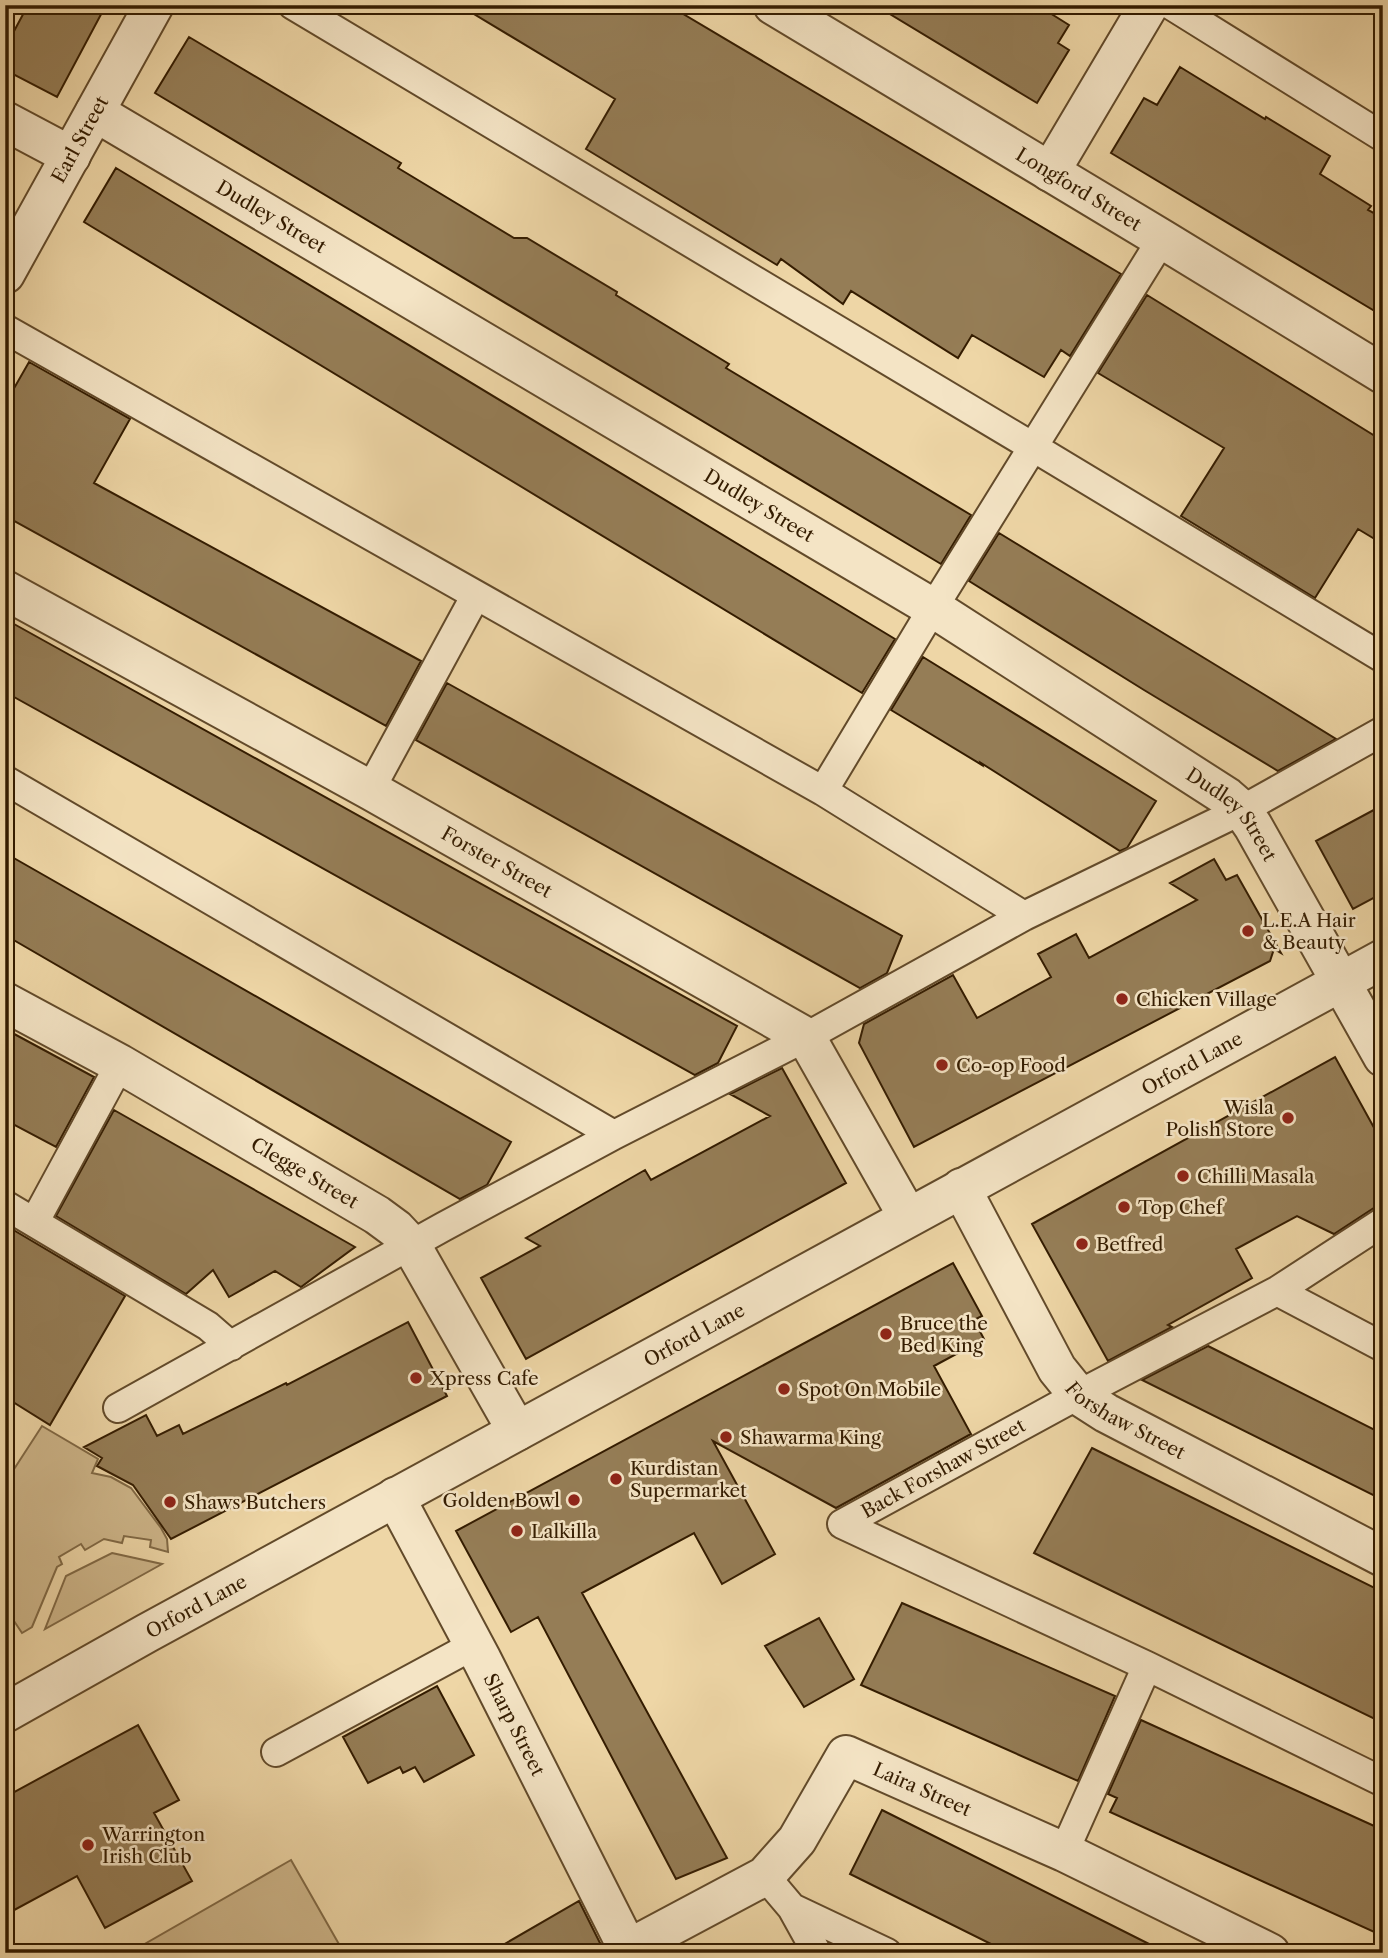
<svg xmlns="http://www.w3.org/2000/svg" width="1388" height="1958" font-family="'Libre Caslon Text',serif">
<style>
.green{fill:#ceb68a;stroke:#816945;stroke-width:2}
.building{fill:#957d56;stroke:#341c00;stroke-width:2}
.lines{fill:none;stroke-linecap:round;stroke-linejoin:round}
.service-casing{stroke:#624a2a;stroke-width:32}
.minor-casing{stroke:#624a2a;stroke-width:42}
.tertiary-casing{stroke:#624a2a;stroke-width:42}
.service{stroke:#f4e4c5;stroke-width:28}
.minor{stroke:#f4e4c5;stroke-width:38}
.tertiary{stroke:#f4e4c5;stroke-width:38}
.poi-dot{fill:#8f2418;stroke:#f4e4c5;stroke-width:2.5}
.labels{text-anchor:middle;stroke-width:5;stroke-linejoin:round;paint-order:stroke}
.street-label{font-size:19px;fill:#341c00;stroke:#f4e4c5}
.poi-label{font-size:19px;fill:#341c00;stroke:#f4e4c5;text-anchor:start}
</style>
<rect width="100%" height="100%" fill="#eed6a6"/>
<filter id="stains"><feTurbulence type="fractalNoise" baseFrequency=".00286" numOctaves="4"/><feColorMatrix values="0 0 0 0 .2 0 0 0 0 .09 0 0 0 0 .02 0 0 0 .5 -.17"/></filter>
<radialGradient id="worn" r=".72"><stop offset=".6" stop-color="#630" stop-opacity="0"/><stop offset="1" stop-color="#630" stop-opacity=".3"/></radialGradient>
<path class="green" d="M42,1426L98,1459L92,1473L111,1477L131,1488L161,1528L167,1539L168,1552L150,1547L151,1540L124,1536L122,1543L104,1539L85,1550L81,1544L59,1557L62,1564L57,1567L32,1627L22,1633L10,1615L5,1618V1483Z
M112,1553L162,1564L45,1629L66,1576Z
M291,1860L344,1953H129Z"/>
<path class="building" d="M28,5H106L57,97L5,70V48Z
M459,5H668L1121,274L1070,356L1061,350L1044,377L972,335L958,358L851,291L843,304L781,259L777,265L586,149L615,99Z
M875,5H1037L1069,25L1058,43L1069,50L1037,103Z
M189,37L401,163L398,168L514,238H527L617,292L616,295L729,364L726,368L971,515L941,564L155,93Z
M1180,67L1265,119L1266,117L1330,156L1320,174L1371,206L1368,210L1383,218V316L1111,153L1144,98L1157,105Z
M116,168L895,639L862,693L84,222Z
M1147,295L1383,441V544L1358,529L1315,598L1181,516L1224,448L1098,373Z
M29,362L130,419L94,483L421,661L386,726L5,516V404Z
M999,533L1260,692L1336,739L1278,771L1144,690L969,581Z
M5,619L737,1026L718,1063L695,1075L5,692Z
M923,657L1156,801L1127,848L1120,851L981,763L982,765L891,710Z
M447,683L902,936L887,973L860,988L416,740Z
M1383,805V893L1353,909L1316,841Z
M5,853L511,1142L487,1185L460,1199L5,935Z
M1214,859L1226,880L1237,875L1281,953L1274,949L1270,961L914,1147L859,1043L864,1024L953,975L977,1018L1051,977L1038,954L1076,934L1089,958L1197,900L1170,883Z
M5,1029L94,1077L56,1147L5,1120Z
M1335,1057L1383,1144V1205L1374,1208L1334,1234L1297,1216L1236,1249L1252,1278L1168,1325L1172,1327L1108,1361L1032,1224Z
M782,1068L846,1183L526,1359L481,1278L540,1246L526,1238L645,1170L651,1180L770,1116L730,1094Z
M114,1110L355,1247L301,1287L275,1271L229,1297L213,1270L186,1294L56,1216Z
M5,1225L125,1296L50,1425L5,1397Z
M953,1263L982,1316L974,1320L984,1339L934,1366L971,1434L836,1508L713,1441L775,1554L722,1584L694,1533L582,1593L727,1858L676,1879L538,1617L511,1632L456,1531Z
M408,1322L447,1396L171,1539L133,1485L97,1466L102,1458L84,1447L146,1415L157,1436L179,1425L183,1434L286,1383L287,1385Z
M1208,1346L1383,1434V1500L1142,1380Z
M1092,1448L1383,1592V1723L1034,1553Z
M902,1603L1115,1696L1078,1781L861,1685Z
M819,1618L854,1679L804,1707L765,1646Z
M437,1686L474,1755L424,1782L415,1767L403,1773L400,1767L368,1783L343,1737Z
M1141,1720L1383,1830V1936L1110,1812L1117,1798L1108,1794Z
M138,1725L179,1800L154,1813L192,1881L105,1928L77,1876L5,1915V1797Z
M882,1810L1167,1953H1009L850,1874Z
M579,1901L605,1953H489Z"/>
<g class="lines">
<defs>
<path id="service" d="M293,5L1033,447L1383,658
M1171,5L1383,137
M5,329L823,791L1024,916
M5,780L614,1135
M370,790L476,595
M823,791L933,608L1162,239
M5,1205L208,1326L231,1346
M35,1221L120,1064
M1383,1222L1277,1291L1078,1395L842,1524L1147,1666L1383,1782
M1277,1291L1383,1347
M118,1408L443,1227L614,1135L806,1037L1024,916L1242,810L1383,731
M276,1752L474,1645
M1064,1852L1147,1666
M765,1876L792,1908L817,1953
M792,1908L887,1953"/>
<g id="minor">
<path id="s1" d="M95,112L933,608L1227,797L1242,810L1253,826L1383,1057"/>
<path d="M5,121L71,156"/>
<path d="M1050,172L1149,5"/>
<path id="s2" d="M5,274L154,5"/>
<path id="s3" d="M5,590L370,790L806,1037L908,1217"/>
<path id="s4" d="M5,1002L120,1064L377,1215L396,1229L411,1245L517,1431"/>
<path id="s5" d="M961,1188L1057,1369L1078,1395L1106,1413L1383,1557"/>
<path id="s6" d="M395,1497L482,1660L630,1953"/>
<path id="s7" d="M628,1949L765,1876L797,1840L846,1755L1064,1852L1270,1953"/>
</g>
<g id="tertiary">
<path id="s8" d="M773,5L1162,239L1383,374"/>
<path id="s9" d="M5,1713L147,1633L1383,959"/>
</g>
</defs>
<use href="#service" class="service-casing"/>
<use href="#minor" class="minor-casing"/>
<use href="#tertiary" class="tertiary-casing"/>
<use href="#service" class="service"/>
<use href="#minor" class="minor"/>
<use href="#tertiary" class="tertiary"/>
</g>
<g class="poi-dot">
<circle cx="1248" cy="931" r="7"/>
<circle cx="1122" cy="999" r="7"/>
<circle cx="942" cy="1065" r="7"/>
<circle cx="1288" cy="1118" r="7"/>
<circle cx="1183" cy="1176" r="7"/>
<circle cx="1124" cy="1207" r="7"/>
<circle cx="1082" cy="1244" r="7"/>
<circle cx="886" cy="1334" r="7"/>
<circle cx="416" cy="1378" r="7"/>
<circle cx="784" cy="1389" r="7"/>
<circle cx="726" cy="1437" r="7"/>
<circle cx="616" cy="1479" r="7"/>
<circle cx="574" cy="1500" r="7"/>
<circle cx="170" cy="1502" r="7"/>
<circle cx="517" cy="1531" r="7"/>
<circle cx="88" cy="1845" r="7"/>
</g>
<g class="labels">
<g class="street-label">
<text dy="7" stroke="none"><textPath href="#s2" startOffset="154">Earl Street</textPath></text>
<text dy="7" stroke="none"><textPath href="#s8" startOffset="357">Longford Street</textPath></text>
<text dy="7" stroke="none"><textPath href="#s1" startOffset="205">Dudley Street</textPath></text>
<text dy="7" stroke="none"><textPath href="#s1" startOffset="772">Dudley Street</textPath></text>
<text dy="7" stroke="none"><textPath href="#s1" startOffset="1339">Dudley Street</textPath></text>
<text dy="7" stroke="none"><textPath href="#s3" startOffset="562">Forster Street</textPath></text>
<text dy="7" stroke="none"><textPath href="#s9" startOffset="1353">Orford Lane</textPath></text>
<text dy="7" stroke="none"><textPath href="#s4" startOffset="345">Clegge Street</textPath></text>
<text dy="7" stroke="none"><textPath href="#s9" startOffset="786">Orford Lane</textPath></text>
<text dy="7" stroke="none"><textPath href="#s5" startOffset="292">Forshaw Street</textPath></text>
<text transform="translate(943 1468) rotate(-29)" y="7">Back Forshaw Street</text>
<text dy="7" stroke="none"><textPath href="#s9" startOffset="219">Orford Lane</textPath></text>
<text dy="7" stroke="none"><textPath href="#s6" startOffset="257">Sharp Street</textPath></text>
<text dy="7" stroke="none"><textPath href="#s7" startOffset="385">Laira Street</textPath></text>
</g>
<g class="poi-label">
<text x="1262" y="927">L.E.A Hair<tspan x="1262" dy="22">&amp; Beauty</tspan></text>
<text x="1136" y="1006">Chicken Village</text>
<text x="956" y="1072">Co-op Food</text>
<text x="1274" y="1114" text-anchor="end">Wisla<tspan x="1274" dy="22">Polish Store</tspan></text>
<text x="1197" y="1183">Chilli Masala</text>
<text x="1138" y="1214">Top Chef</text>
<text x="1096" y="1251">Betfred</text>
<text x="900" y="1330">Bruce the<tspan x="900" dy="22">Bed King</tspan></text>
<text x="430" y="1385">Xpress Cafe</text>
<text x="798" y="1396">Spot On Mobile</text>
<text x="740" y="1444">Shawarma King</text>
<text x="630" y="1475">Kurdistan<tspan x="630" dy="22">Supermarket</tspan></text>
<text x="560" y="1507" text-anchor="end">Golden Bowl</text>
<text x="184" y="1509">Shaws Butchers</text>
<text x="531" y="1538">Lalkilla</text>
<text x="102" y="1841">Warrington<tspan x="102" dy="22">Irish Club</tspan></text>
</g>
</g>
<rect width="1388" height="1958" fill="none" stroke="#eed6a6" stroke-width="28"/>
<rect x="7" y="7" width="1374" height="1944" fill="none" stroke="#341c00" stroke-width="3.5"/>
<rect x="14" y="14" width="1360" height="1930" fill="none" stroke="#341c00" stroke-width="2"/>
<rect width="100%" height="100%" filter="url(#stains)"/>
<rect width="100%" height="100%" fill="url(#worn)"/>
</svg>
